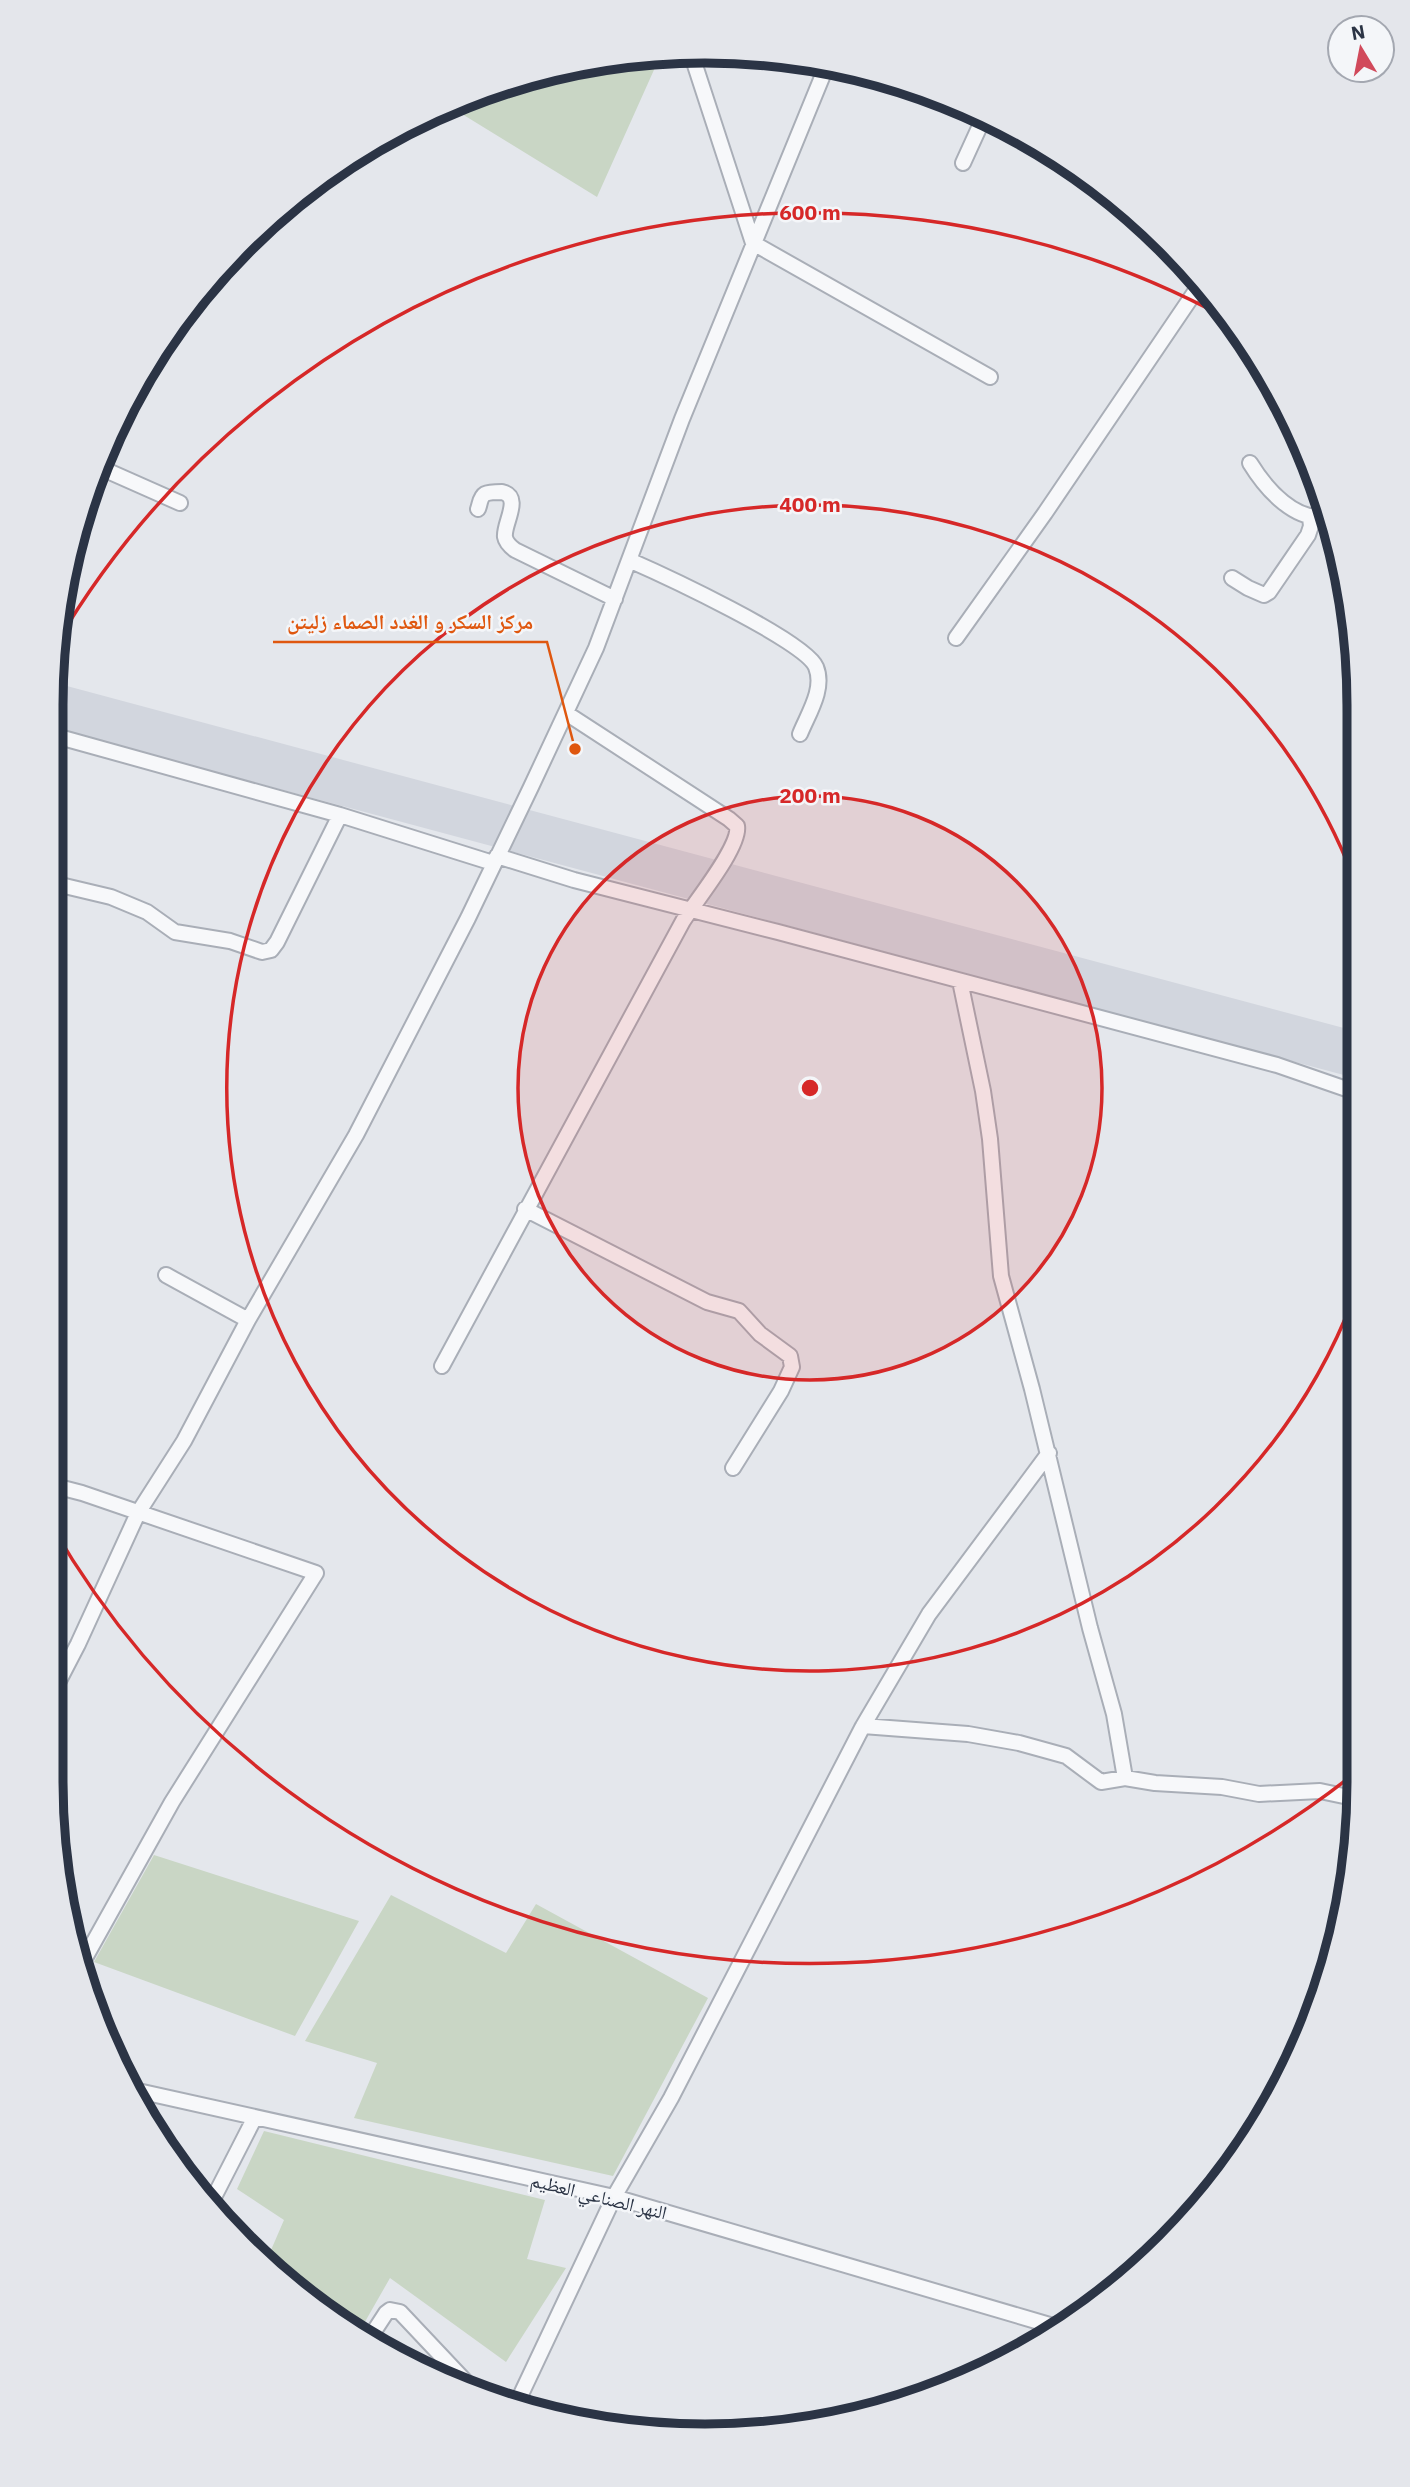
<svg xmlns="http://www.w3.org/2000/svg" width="1410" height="2487" font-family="'IBM Plex Sans','Noto Naskh Arabic',sans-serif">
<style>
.built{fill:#d2d6de}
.green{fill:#c9d6c5}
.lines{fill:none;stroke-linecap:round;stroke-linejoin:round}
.minor-casing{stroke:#a9aeb7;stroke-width:18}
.minor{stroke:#f7f8fa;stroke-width:14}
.ring{fill:none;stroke:#d62828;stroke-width:3.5}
.labels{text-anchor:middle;stroke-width:5;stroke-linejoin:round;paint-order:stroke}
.street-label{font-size:19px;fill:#2b3445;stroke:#f4f6f9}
.rim{fill:none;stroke:#2b3445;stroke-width:9}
.centre{fill:#d62828;stroke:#f4f6f9;stroke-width:3.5}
.ring-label{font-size:21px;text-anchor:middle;font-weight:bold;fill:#d62828;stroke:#f4f6f9;stroke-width:5;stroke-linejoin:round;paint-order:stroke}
.leader{fill:none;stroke:#df570f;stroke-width:2.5}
.callout-dot{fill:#df570f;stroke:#f4f6f9;stroke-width:2.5}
.callout-label{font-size:21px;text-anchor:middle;font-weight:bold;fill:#df570f;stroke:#f4f6f9;stroke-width:5;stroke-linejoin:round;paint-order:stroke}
</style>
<rect width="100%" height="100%" fill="#e4e7ec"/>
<path class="built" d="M52,682L1355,1031V1078L52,728Z"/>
<path class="green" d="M662,52L597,197L449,106L536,73Z
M154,1855L359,1921L295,2036L94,1962Z
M391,1895L506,1953L536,1904L708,1998L613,2176L354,2118L377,2063L305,2041Z
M264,2131L545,2200L527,2259L566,2268L506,2362L390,2278L358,2334L341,2326L268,2257L284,2220L237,2189Z"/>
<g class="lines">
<defs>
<path id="minor" d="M691,53L753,243L990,377
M963,163L984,117
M1250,463C1266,489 1296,524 1329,516
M101,468L180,503
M478,509C480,504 480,497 485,494C489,492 498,492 502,492C523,497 503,524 505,537C506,543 511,547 515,550L615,599
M629,560C661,574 806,641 816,667C825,689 808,714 800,734
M1232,578L1248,588L1264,595L1269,592L1308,535L1311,526L1310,518
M1348,597L1354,771
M956,638L1045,513L1201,283
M52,735L340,815L493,863
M497,856L574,880L778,932L1277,1065L1355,1092
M52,883L111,897L147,912L175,932L230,941L262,952L271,950L277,942L340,815
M960,981L983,1091L990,1139L1001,1276L1032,1389L1090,1628L1114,1714L1125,1778
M525,1209L707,1302L739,1311L760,1334L790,1356L792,1367L781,1391L733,1468
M166,1275L248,1320
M442,1366L683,921C695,902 741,846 737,826L729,819L566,713
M51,1485L82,1493L316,1573L172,1802L81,1965
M1357,1546V1617
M51,1696L78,1644L138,1513L184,1441L248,1320L356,1135L468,918L531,787L596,648L682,419L827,65
M863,1726L968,1734L1019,1743L1066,1756L1101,1782L1125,1778L1155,1783L1222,1787L1259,1794L1320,1791L1358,1799
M138,2091L614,2197L1053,2326
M211,2203L255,2117
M369,2339L386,2313L390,2310L400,2312L466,2382
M516,2405L614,2197L671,2098L863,1726L929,1614L1049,1453"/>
</defs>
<use href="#minor" class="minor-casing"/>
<use href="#minor" class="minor"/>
</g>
<circle cx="810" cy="1088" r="292" fill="#d62828" fill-opacity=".12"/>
<g class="ring">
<circle cx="810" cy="1088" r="292"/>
<path d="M1354 1297A583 583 0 1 1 1354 879"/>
<path d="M1355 1773A875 875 0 0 1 52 1526M56 644A875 875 0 0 1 1228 319"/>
</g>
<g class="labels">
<g class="street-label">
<text transform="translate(599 2196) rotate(14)" y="7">النهر الصناعي العظيم</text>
</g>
</g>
<path d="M0 0H1410V2487H0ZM705 63H705A642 642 0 0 1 1347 705V1782A642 642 0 0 1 705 2424H705A642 642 0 0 1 63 1782V705A642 642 0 0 1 705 63Z" fill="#e4e6eb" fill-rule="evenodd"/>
<path class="rim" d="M705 63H705A642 642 0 0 1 1347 705V1782A642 642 0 0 1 705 2424H705A642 642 0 0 1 63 1782V705A642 642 0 0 1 705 63Z"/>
<circle cx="810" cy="1088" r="10" class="centre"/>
<g class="ring-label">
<text x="810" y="220">600 m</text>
<text x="810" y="512">400 m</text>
<text x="810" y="803">200 m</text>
</g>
<path class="leader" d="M575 749L547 642H273"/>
<circle class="callout-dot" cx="575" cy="749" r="7"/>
<g class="callout-label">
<text x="410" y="629">مركز السكر و الغدد الصماء زليتن</text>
</g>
<g transform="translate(1361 49) rotate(350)"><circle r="33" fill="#f4f6f9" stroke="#a4a8b1" stroke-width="2"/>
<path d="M0-5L12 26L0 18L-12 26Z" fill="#d1495b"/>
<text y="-10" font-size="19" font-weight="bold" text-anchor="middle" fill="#2b3445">N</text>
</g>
</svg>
